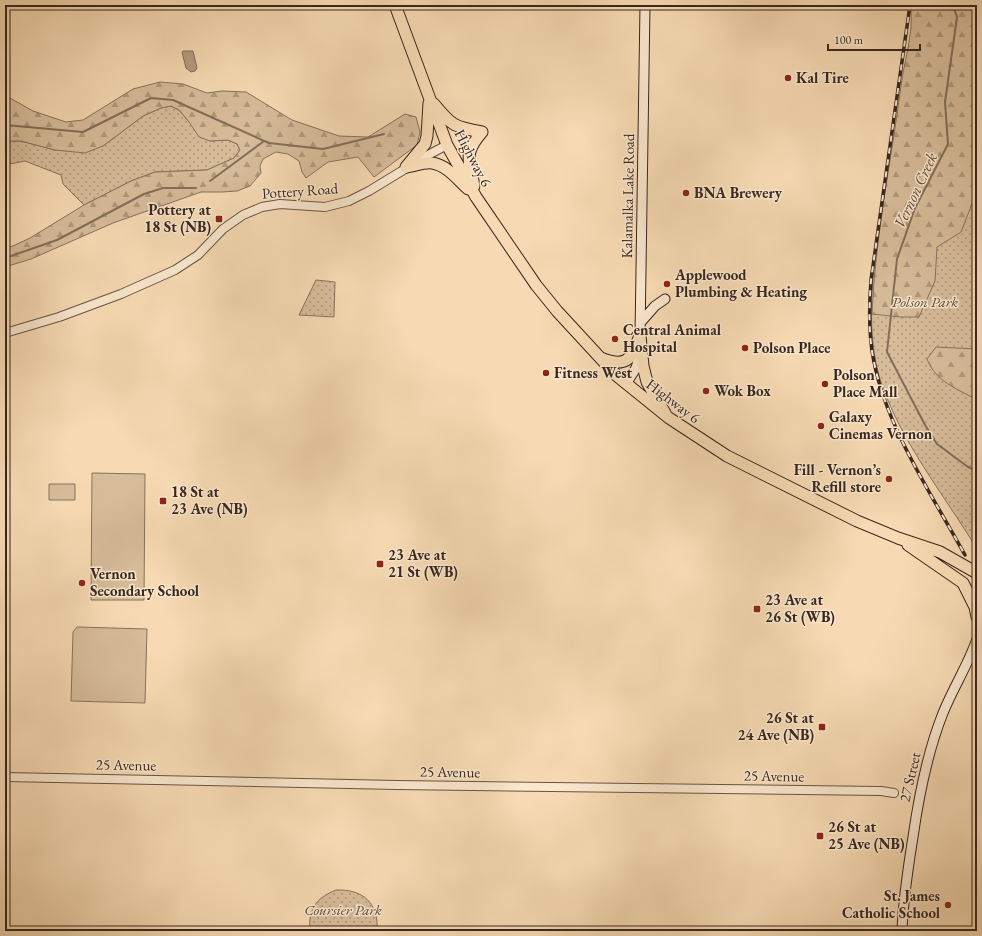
<svg xmlns="http://www.w3.org/2000/svg" width="982" height="936" font-family="'EB Garamond',serif">
<style>
.green{fill:url(#green-dots);stroke:#88725c}
.forest{fill:url(#forest-firs);stroke:#88725c}
.pitch{fill:#d7bc9a;stroke:#88725c}
.water{fill:#b69d80;stroke:#846e59}
.lines{fill:none;stroke-linecap:round;stroke-linejoin:round}
.stream{stroke:#846e59;stroke-width:2}
.tertiary-casing{stroke:#685443;stroke-width:10}
.secondary-casing{stroke:#38271e;stroke-width:11}
.primary-casing{stroke:#38271e;stroke-width:13}
.tertiary{stroke:#fae7ce;stroke-width:8}
.secondary{stroke:#fae7ce;stroke-width:9}
.primary{stroke:#f7dab3;stroke-width:11}
.rail-casing{stroke:#38271e;stroke-width:3.5}
.rail{stroke:#fae7ce;stroke-width:2;stroke-dasharray:6;stroke-linecap:butt}
.poi-dot{fill:#8f2418;stroke:#fae7ce;stroke-width:1.5}
.labels{text-anchor:middle;stroke-width:3;stroke-linejoin:round;paint-order:stroke}
.poi-label{font-size:15px;font-weight:bold;fill:#38271e;stroke:#fae7ce;text-anchor:start}
.street-label{font-size:15px;fill:#38271e;stroke:#fae7ce}
.park-label{font-size:15px;font-style:italic;fill:#604c3d;stroke:#fae7ce}
.water-label{font-size:16px;font-style:italic;fill:#5e4a3b;stroke:#fae7ce}
</style>
<defs>
<pattern id="green-dots" width="8" height="8" patternUnits="userSpaceOnUse"><rect width="8" height="8" fill="#d7bc9a"/><path d="M2 2h.1M6 6h.1" fill="none" stroke="#af997d" stroke-width="1.8" stroke-linecap="round"/></pattern>
<pattern id="forest-firs" width="22" height="20" patternUnits="userSpaceOnUse"><rect width="22" height="20" fill="#d7bc9a"/><path d="M5 1l3.5 6h-7zM16 11l3.5 6h-7z" fill="#af997d"/></pattern>
</defs>
<rect width="100%" height="100%" fill="#f7dab3"/>
<filter id="stains"><feTurbulence type="fractalNoise" baseFrequency=".005" numOctaves="4"/><feColorMatrix values="0 0 0 0 .2 0 0 0 0 .09 0 0 0 0 .02 0 0 0 .5 -.17"/></filter>
<radialGradient id="worn" r=".72"><stop offset=".6" stop-color="#630" stop-opacity="0"/><stop offset="1" stop-color="#630" stop-opacity=".3"/></radialGradient>
<path class="green" d="M909,44L977,47V549C943,493 900,441 880,379C860,313 880,224 891,157C897,120 902,82 909,44Z
M171,106L179,110L189,122L210,141L228,140L237,144L240,150L234,158L207,170L155,172L131,181L84,205L63,184L61,175L25,161L5,165V141H21L55,150L103,146L143,116L161,108Z
M316,280L335,282L334,317L299,315Z
M336,890C363,889 379,903 377,931H310C308,909 316,898 336,890Z"/>
<path class="forest" d="M911,5H977V55L973,78L977,100V191L961,232L937,247L935,281L919,317H900L872,314C875,238 891,162 901,86C903,69 908,52 910,35C912,25 911,15 911,5Z
M160,82L183,84L207,93L222,91L246,92L292,120L339,136L368,137L405,114L416,117L420,132L417,145L374,177L358,157L328,162L306,178L302,172L299,161L288,154L276,152L263,159L260,166L261,173L250,186L237,191L222,192H201L113,223L31,259L5,267V248L13,246L30,238L84,205L131,181L155,172L207,170L234,158L240,150L237,144L228,140L210,141L199,137L189,122L179,110L171,106L161,108L143,116L103,146L85,153L55,150L21,141H5V94L10,98L33,111L66,122L83,120L133,89Z
M936,347L977,349V400C956,388 936,382 927,359Z"/>
<path class="pitch" d="M92,473L145,474L144,600H91Z
M49,484H75V500H49Z
M77,627L147,629L145,703L71,701L73,632Z"/>
<path class="water" d="M183,51H193L197,68L195,71L191,72L186,68L182,52Z"/>
<g class="lines">
<path class="stream" d="M953,5L957,17L945,102L948,144L915,208L897,259L887,352L925,425L937,444L968,467L977,471
M5,125L83,132L151,98L173,100L269,143L323,149L384,134
M210,181L264,141
M5,258L57,240L144,194L163,188H196"/>
<defs>
<path id="tertiary" d="M5,333L59,317L121,294L175,270L198,255L223,229L243,215L262,207L280,204L325,207L349,201L369,191L428,155L447,145
M5,777L397,785L881,791L894,793"/>
<path id="secondary" d="M640,323L655,306L665,299
M626,384L636,368L638,361L640,336L645,5
M902,931C903,899 908,868 913,837C919,795 927,753 943,713C953,688 968,665 977,639"/>
<path id="primary" d="M395,5L447,145L476,197L536,285L557,311L617,376L669,418L727,456L857,521L898,538L940,552L977,573
M434,104C452,126 454,127 482,132C463,154 469,160 474,186
M406,167C414,166 424,162 432,163C447,165 458,180 468,189
M406,167L425,144L427,136L429,103
M640,336L643,366L647,382L665,413
M601,358C626,368 631,360 639,338
M908,545L963,583L975,607L977,617"/>
</defs>
<use href="#tertiary" class="tertiary-casing"/>
<use href="#secondary" class="secondary-casing"/>
<use href="#primary" class="primary-casing"/>
<use href="#tertiary" class="tertiary"/>
<use href="#secondary" class="secondary"/>
<use href="#primary" class="primary"/>
<defs>
<path id="rail" d="M910,5L871,280C869,307 868,335 874,362C887,428 932,495 965,555"/>
</defs>
<use href="#rail" class="rail-casing"/>
<use href="#rail" class="rail"/>
</g>
<g class="poi-dot">
<circle cx="788" cy="78" r="4"/>
<circle cx="686" cy="193" r="4"/>
<rect x="215" y="215" width="8" height="8" rx="2"/>
<circle cx="667" cy="284" r="4"/>
<circle cx="615" cy="339" r="4"/>
<circle cx="745" cy="348" r="4"/>
<circle cx="546" cy="373" r="4"/>
<circle cx="825" cy="384" r="4"/>
<circle cx="706" cy="391" r="4"/>
<circle cx="821" cy="426" r="4"/>
<circle cx="889" cy="479" r="4"/>
<rect x="159" y="497" width="8" height="8" rx="2"/>
<rect x="376" y="560" width="8" height="8" rx="2"/>
<circle cx="82" cy="583" r="4"/>
<rect x="753" y="605" width="8" height="8" rx="2"/>
<rect x="818" y="723" width="8" height="8" rx="2"/>
<rect x="816" y="832" width="8" height="8" rx="2"/>
<circle cx="948" cy="905" r="4"/>
</g>
<g class="labels">
<g class="poi-label">
<text x="796" y="83">Kal Tire</text>
<text x="694" y="198">BNA Brewery</text>
<text x="211" y="215" text-anchor="end">Pottery at<tspan x="211" dy="17">18 St (NB)</tspan></text>
<text x="675" y="280">Applewood<tspan x="675" dy="17">Plumbing &amp; Heating</tspan></text>
<text x="623" y="335">Central Animal<tspan x="623" dy="17">Hospital</tspan></text>
<text x="753" y="353">Polson Place</text>
<text x="554" y="378">Fitness West</text>
<text x="833" y="380">Polson<tspan x="833" dy="17">Place Mall</tspan></text>
<text x="714" y="396">Wok Box</text>
<text x="829" y="422">Galaxy<tspan x="829" dy="17">Cinemas Vernon</tspan></text>
<text x="881" y="475" text-anchor="end">Fill - Vernon’s<tspan x="881" dy="17">Refill store</tspan></text>
<text x="171" y="497">18 St at<tspan x="171" dy="17">23 Ave (NB)</tspan></text>
<text x="388" y="560">23 Ave at<tspan x="388" dy="17">21 St (WB)</tspan></text>
<text x="90" y="579">Vernon<tspan x="90" dy="17">Secondary School</tspan></text>
<text x="765" y="605">23 Ave at<tspan x="765" dy="17">26 St (WB)</tspan></text>
<text x="814" y="723" text-anchor="end">26 St at<tspan x="814" dy="17">24 Ave (NB)</tspan></text>
<text x="828" y="832">26 St at<tspan x="828" dy="17">25 Ave (NB)</tspan></text>
<text x="940" y="901" text-anchor="end">St. James<tspan x="940" dy="17">Catholic School</tspan></text>
</g>
<g class="street-label">
<text transform="translate(473 158) rotate(62)" y="5">Highway 6</text>
<text transform="translate(300 191) rotate(-4)" y="5">Pottery Road</text>
<text transform="translate(628 196) rotate(-89)" y="5">Kalamalka Lake Road</text>
<text transform="translate(673 401) rotate(37)" y="5">Highway 6</text>
<text transform="translate(126 765) rotate(1)" y="5">25 Avenue</text>
<text transform="translate(450 772) rotate(1)" y="5">25 Avenue</text>
<text transform="translate(774 776) rotate(1)" y="5">25 Avenue</text>
<text transform="translate(910 777) rotate(-77)" y="5">27 Street</text>
</g>
<g class="park-label">
<text x="925" y="307">Polson Park</text>
<text x="343" y="915">Coursier Park</text>
</g>
<g class="water-label">
<text transform="translate(915 190) rotate(-65)" y="6">Vernon Creek</text>
</g>
</g>
<rect width="982" height="936" fill="none" stroke="#f7dab3" stroke-width="20"/>
<rect x="6" y="6" width="970" height="924" fill="none" stroke="#38271e" stroke-width="2"/>
<rect x="10" y="10" width="962" height="916" fill="none" stroke="#38271e"/>
<path d="M828 44v6h92v-6" fill="none" stroke="#38271e" stroke-width="2"/>
<text x="834" y="44" font-size="12" fill="#38271e" stroke="#fae7ce" stroke-width="3" paint-order="stroke">100 m</text>
<rect width="100%" height="100%" filter="url(#stains)"/>
<rect width="100%" height="100%" fill="url(#worn)"/>
</svg>
